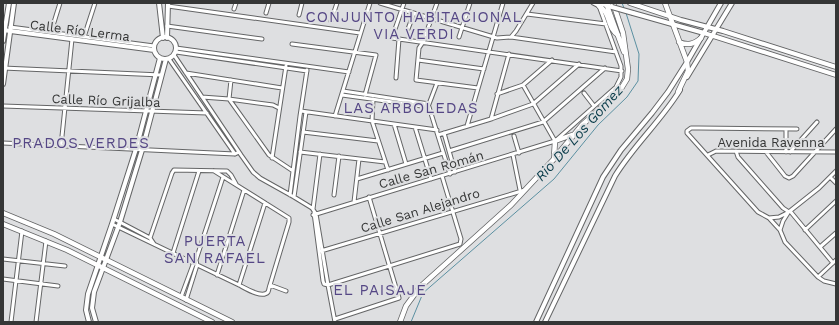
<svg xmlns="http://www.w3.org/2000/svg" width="839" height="325" font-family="'Work Sans',sans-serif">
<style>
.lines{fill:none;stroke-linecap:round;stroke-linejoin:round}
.stream{stroke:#5b90a1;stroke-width:1}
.street-casing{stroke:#646566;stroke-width:5}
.secondary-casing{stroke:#646566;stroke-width:6}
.primary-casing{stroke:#646566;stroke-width:6}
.street{stroke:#fff;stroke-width:3}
.secondary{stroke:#fff;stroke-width:4}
.primary{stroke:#fff;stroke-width:4.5}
.secondary-bridge-casing{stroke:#646566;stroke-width:6;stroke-linecap:butt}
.secondary-bridge{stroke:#fff;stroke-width:4}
.labels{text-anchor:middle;stroke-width:4;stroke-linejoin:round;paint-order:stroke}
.street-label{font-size:13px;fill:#353636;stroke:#dedfe1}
.water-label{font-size:14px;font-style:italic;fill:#0a3c4a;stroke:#dedfe1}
.quarter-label{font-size:15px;letter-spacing:1px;fill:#554785;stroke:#dedfe1}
</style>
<rect width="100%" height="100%" fill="#dedfe1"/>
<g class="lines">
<path class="stream" d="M622,3L624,8
M411,322L423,293L554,179L598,125L627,97L638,81L639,54L626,13"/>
<defs>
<path id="street" d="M380,3L497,38L511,37L616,52
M404,3L392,38L622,71
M437,3L423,42L419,48L416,80L478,88
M168,6L360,33
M234,9L236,3
M266,13L269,3
M527,14L606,24
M299,15L302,3
M331,21L337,3
M167,26L262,39
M10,27L154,46
M408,29L414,13
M51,32L60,3
M84,37L95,3
M459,37L470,3
M511,37L516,31L533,3
M292,44L376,55L365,95
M176,48L349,72
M176,52L307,71
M174,55L241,155L253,172L260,178L294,197L312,208L316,214L328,285L335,322
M169,59L235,154
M418,60L484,69
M3,68L161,75
M186,73L282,88
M396,78L399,39
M231,80L229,99L269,155L293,171
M523,85L555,141
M343,91L429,104
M584,93L594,106
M497,94L523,85L552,60
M342,95L429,107
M202,97L229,99L273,105L279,108
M373,99L372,121L388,170
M429,104L437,83
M3,106L207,113
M429,107L450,174
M301,111L437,130
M335,116L370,3
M491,119L509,54
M394,124L406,164
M467,126L503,3
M415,127L431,179
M797,129L699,128H691L687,131V133L758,212L769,218L780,230L785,242L818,277L824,281L836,284
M786,130V152
M303,132L378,141
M444,133L455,172
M438,135L491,119L533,104L579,64
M514,136L519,153
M3,143L235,154L239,152
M61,146L72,39
M449,151L543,122L605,68
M736,151L738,157L783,208L789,212L790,211L833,263
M300,152L385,162
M766,152L785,176L789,178L793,176L836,129
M790,152L817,122
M513,155L520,190
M708,155L716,151L836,152
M272,158L286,66
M830,177L836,183
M357,179L443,153
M290,195L300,116L307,70
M334,195L339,156
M294,197L306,112
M354,202L359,159
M313,209L320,154
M790,211L819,188L836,171
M314,213L323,281L324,284L328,285L460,244L461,239L442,176
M313,215L555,141L616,87L621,77V66L599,6L593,3
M769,218L779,217L789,212
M114,219L150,238L154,244
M112,224L239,285C245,288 262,299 268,292C269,290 269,287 270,285L289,222V218L214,171
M780,230L783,221L788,213
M805,230L836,201
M150,238L172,173L174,170L227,171L231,175L236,184
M820,247L836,233
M321,251L525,190
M173,253L199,171
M3,259L65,266
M217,275L244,190
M818,277L836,260
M3,279L58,286
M239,285L265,203
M270,285L286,291
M181,297L194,262
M186,300L197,265L196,260L223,177
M335,319L399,298L369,197
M11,322L22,231
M36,322L46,241"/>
<path id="secondary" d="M159,3L163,38
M600,3L612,7
M630,3L681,20L723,31L836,67
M633,13L704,33L836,75
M3,30L154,50
M154 48a11 11 0 1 1 22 0a11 11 0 1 1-22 0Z
M167,38L168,3
M3,41L9,3
M687,77L732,3
M3,84L14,3
M89,322L86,310L88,294L112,224L136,149L160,58
M96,322L92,308L94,292L120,222L142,150L166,59
M536,322L603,177L621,150L652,113L668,92L687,62L721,3
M545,322L615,176C634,145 661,121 680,90"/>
<path id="primary" d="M606,3L624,52
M665,3L687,62L688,71L678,92
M599,6C611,13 607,28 618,35
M679,42C688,46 694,44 701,38
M554,157L555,141L572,135
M3,213L54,234L232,322
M3,224L67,250L212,322
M400,322L406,306L420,287L511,205L553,160L582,125L619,92L627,79L628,69L623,33L613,3"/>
</defs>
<use href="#street" class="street-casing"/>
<use href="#secondary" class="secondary-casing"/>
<use href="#primary" class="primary-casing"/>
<use href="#street" class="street"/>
<use href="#secondary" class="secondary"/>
<use href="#primary" class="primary"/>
<defs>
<path id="secondary-bridge" d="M612,7L633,13"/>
</defs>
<use href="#secondary-bridge" class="secondary-bridge-casing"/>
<use href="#secondary-bridge" class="secondary-bridge"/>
</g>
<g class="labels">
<g class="street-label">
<text transform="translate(80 30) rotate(7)" y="5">Calle Río Lerma</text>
<text transform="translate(106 100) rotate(2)" y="5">Calle Río Grijalba</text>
<text x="771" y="147">Avenida Ravenna</text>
<text transform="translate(431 169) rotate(-16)" y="5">Calle San Román</text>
<text transform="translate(420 210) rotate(-17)" y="5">Calle San Alejandro</text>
</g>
<g class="water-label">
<text transform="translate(579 133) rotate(-48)" y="5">Rio De Los Gomez</text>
</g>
<g class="quarter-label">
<text x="414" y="22">CONJUNTO HABITACIONAL<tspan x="414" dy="17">VIA VERDI</tspan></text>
<text x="411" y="113">LAS ARBOLEDAS</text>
<text x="81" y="148">PRADOS VERDES</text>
<text x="215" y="246">PUERTA<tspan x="215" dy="17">SAN RAFAEL</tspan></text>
<text x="380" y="295">EL PAISAJE</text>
</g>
</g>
<rect width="839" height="325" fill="none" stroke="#353636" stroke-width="8"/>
</svg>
